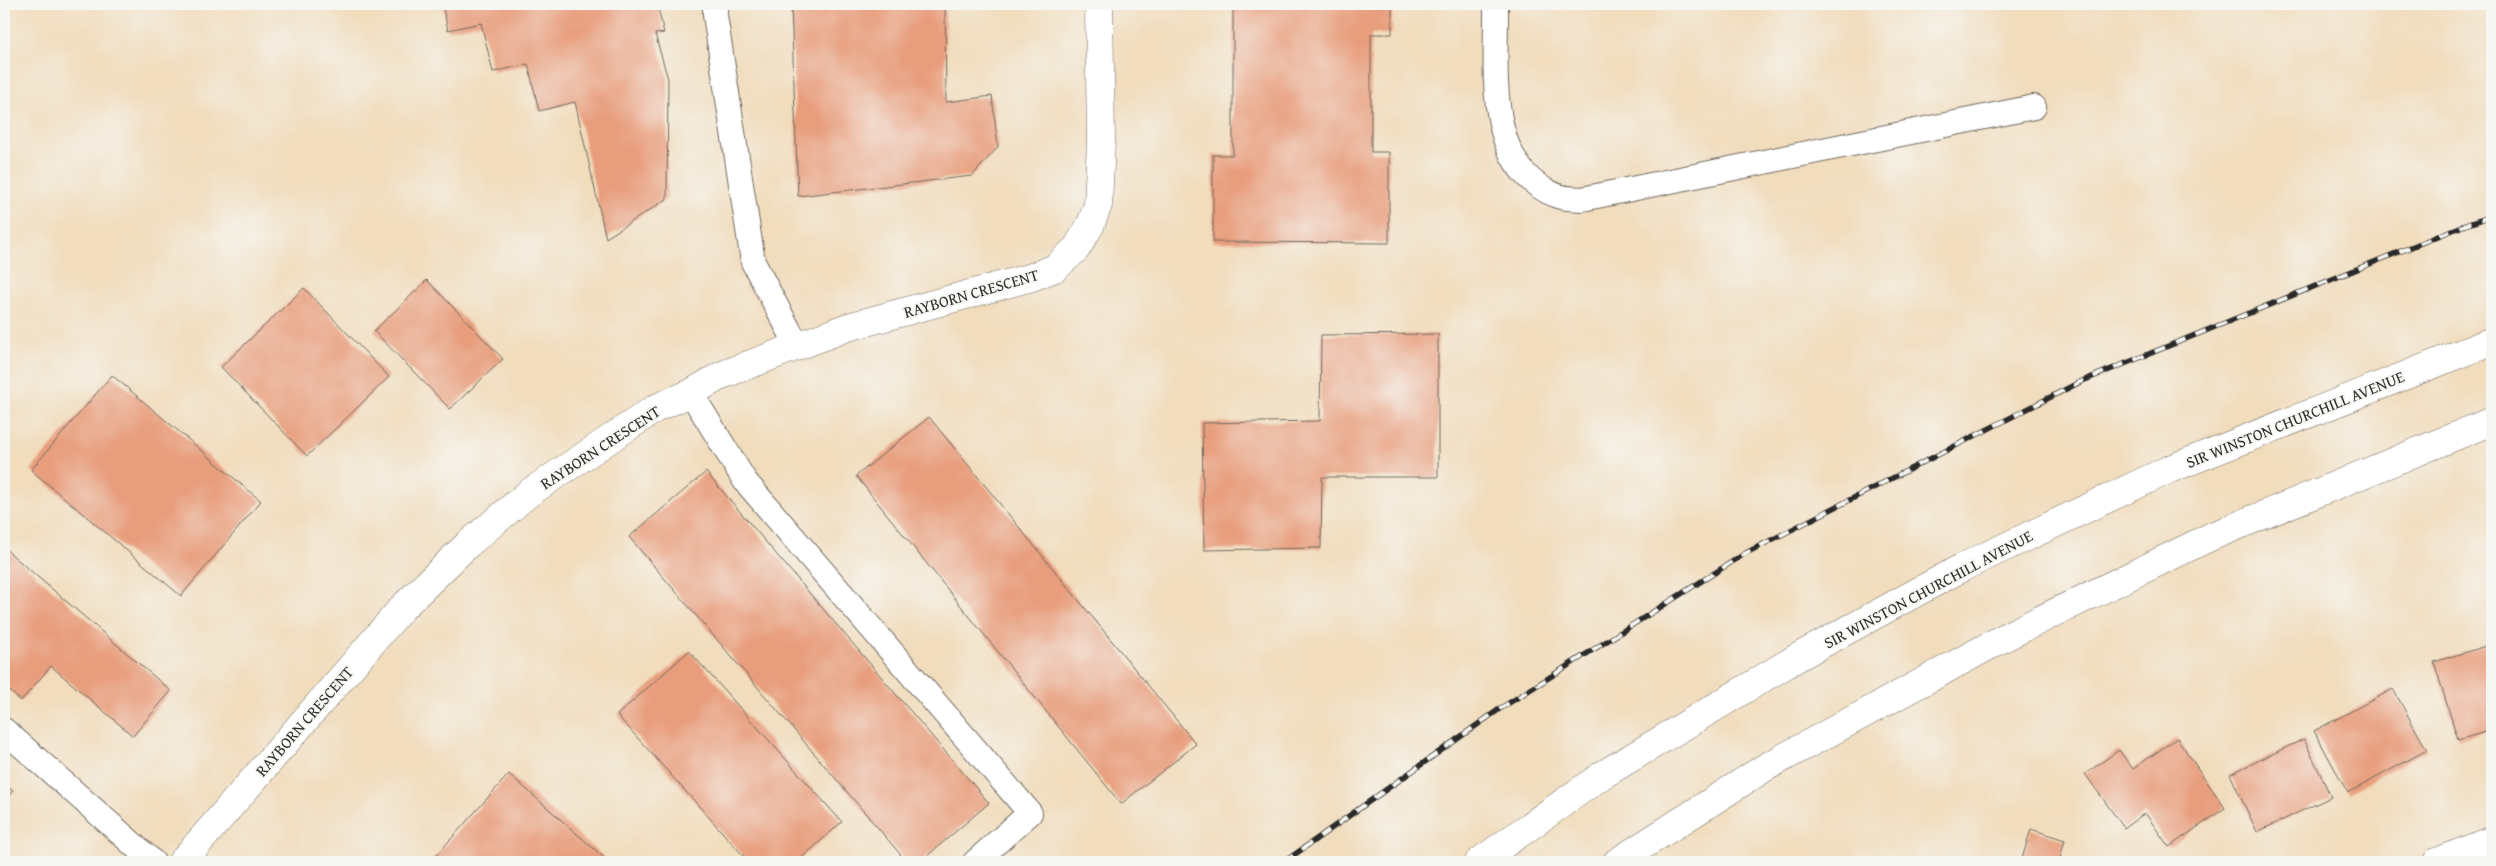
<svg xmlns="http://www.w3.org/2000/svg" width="2496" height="866" font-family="'Gentium Book Plus',serif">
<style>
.building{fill:#e89e7d}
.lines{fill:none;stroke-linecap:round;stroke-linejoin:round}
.lane-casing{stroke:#70695e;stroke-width:26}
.street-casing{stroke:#70695e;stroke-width:29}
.secondary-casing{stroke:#70695e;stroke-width:29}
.lane{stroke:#fff;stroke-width:24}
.street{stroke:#fff;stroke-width:28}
.secondary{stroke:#fff;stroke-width:28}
.rail-casing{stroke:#2b2b2b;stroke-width:5.5}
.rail{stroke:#f6f6f2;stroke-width:4;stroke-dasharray:11;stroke-linecap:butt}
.labels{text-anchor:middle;stroke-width:4;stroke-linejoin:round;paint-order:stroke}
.street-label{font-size:16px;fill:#2b2b2b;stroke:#f6f6f2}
</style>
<rect width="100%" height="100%" fill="#f6f6f2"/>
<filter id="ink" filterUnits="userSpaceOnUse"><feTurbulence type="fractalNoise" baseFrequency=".02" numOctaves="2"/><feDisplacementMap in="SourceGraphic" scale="10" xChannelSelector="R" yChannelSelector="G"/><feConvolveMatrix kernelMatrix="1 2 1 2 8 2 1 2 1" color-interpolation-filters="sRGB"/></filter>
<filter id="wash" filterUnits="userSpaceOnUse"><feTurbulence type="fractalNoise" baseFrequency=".0096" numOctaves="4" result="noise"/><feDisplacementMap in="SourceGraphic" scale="20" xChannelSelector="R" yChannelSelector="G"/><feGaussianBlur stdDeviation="1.12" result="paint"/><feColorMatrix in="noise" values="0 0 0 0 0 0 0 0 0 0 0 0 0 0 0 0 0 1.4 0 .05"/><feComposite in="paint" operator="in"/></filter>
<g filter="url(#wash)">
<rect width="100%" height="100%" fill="#f1dcbc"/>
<g id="blocks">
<path class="building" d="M442,4H657L664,33L655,34L668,79L667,199L606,238L575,102L539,111L528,64L493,72L481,23L448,30Z
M791,4H945L946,102L992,96L998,147L972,176L798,196Z
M1233,4H1392V34H1371V152H1389V243L1213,242V155H1233Z
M427,280L503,359L450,409L374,331Z
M304,288L389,377L307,456L221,367Z
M1438,334V477H1322L1321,548L1204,550L1202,423L1320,421L1321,335Z
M112,375L261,501L181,596L31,470Z
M929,417L1196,744L1121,804L856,476Z
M706,472L989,803L920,862H907L629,537Z
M4,548L171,691L133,736L51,666L21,701L4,686Z
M2492,644V730L2458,740L2434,662Z
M689,651L842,822L797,862H749L617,715Z
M2393,689L2427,750L2348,793L2314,731Z
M2177,738L2225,808L2169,847L2145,813L2124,828L2085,774L2119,750L2133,769Z
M2304,739L2331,797L2257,832L2230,774Z
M509,774L609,862H436L433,859Z
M4,783L13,791L4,801Z
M2031,829L2065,840L2059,862H2021Z"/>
</g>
</g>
<g filter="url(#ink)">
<use href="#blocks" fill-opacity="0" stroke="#70695e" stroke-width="1"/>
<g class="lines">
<defs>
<path id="lane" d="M715,4V15L753,262L797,345
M1496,4C1497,68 1483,165 1555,195C1563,199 1573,198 1582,199L2034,107
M691,393L745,481L1030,813L975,862
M4,730L153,862"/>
<path id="street" d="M182,862L402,608L467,545L529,493L656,408L691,393L722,375L848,327L1032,277L1055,268L1076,249L1090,226L1098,205L1101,141L1099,4
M2437,862L2492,840"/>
<path id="secondary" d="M1479,862L1601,776L1800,656L1963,567L2170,469L2492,341
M1617,862L1766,767L2009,635L2210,537L2492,421"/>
</defs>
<use href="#lane" class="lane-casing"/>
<use href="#street" class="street-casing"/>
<use href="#secondary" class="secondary-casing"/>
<use href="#lane" class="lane"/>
<use href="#street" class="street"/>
<use href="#secondary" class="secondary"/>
<defs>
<path id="rail" d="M1284,862L1501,708L1746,553L2080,382L2465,225L2492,216"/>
</defs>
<use href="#rail" class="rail-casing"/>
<use href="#rail" class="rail"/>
</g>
</g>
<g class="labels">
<g class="street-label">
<text transform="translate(971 293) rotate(-16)" y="6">RAYBORN CRESCENT</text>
<text transform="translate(2295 419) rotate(-22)" y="6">SIR WINSTON CHURCHILL AVENUE</text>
<text transform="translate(600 447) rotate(-33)" y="6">RAYBORN CRESCENT</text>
<text transform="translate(1928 589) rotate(-28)" y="6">SIR WINSTON CHURCHILL AVENUE</text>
<text transform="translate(304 721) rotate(-49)" y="6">RAYBORN CRESCENT</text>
</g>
</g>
<rect width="2496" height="866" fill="none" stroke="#f6f6f2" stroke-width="20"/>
</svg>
